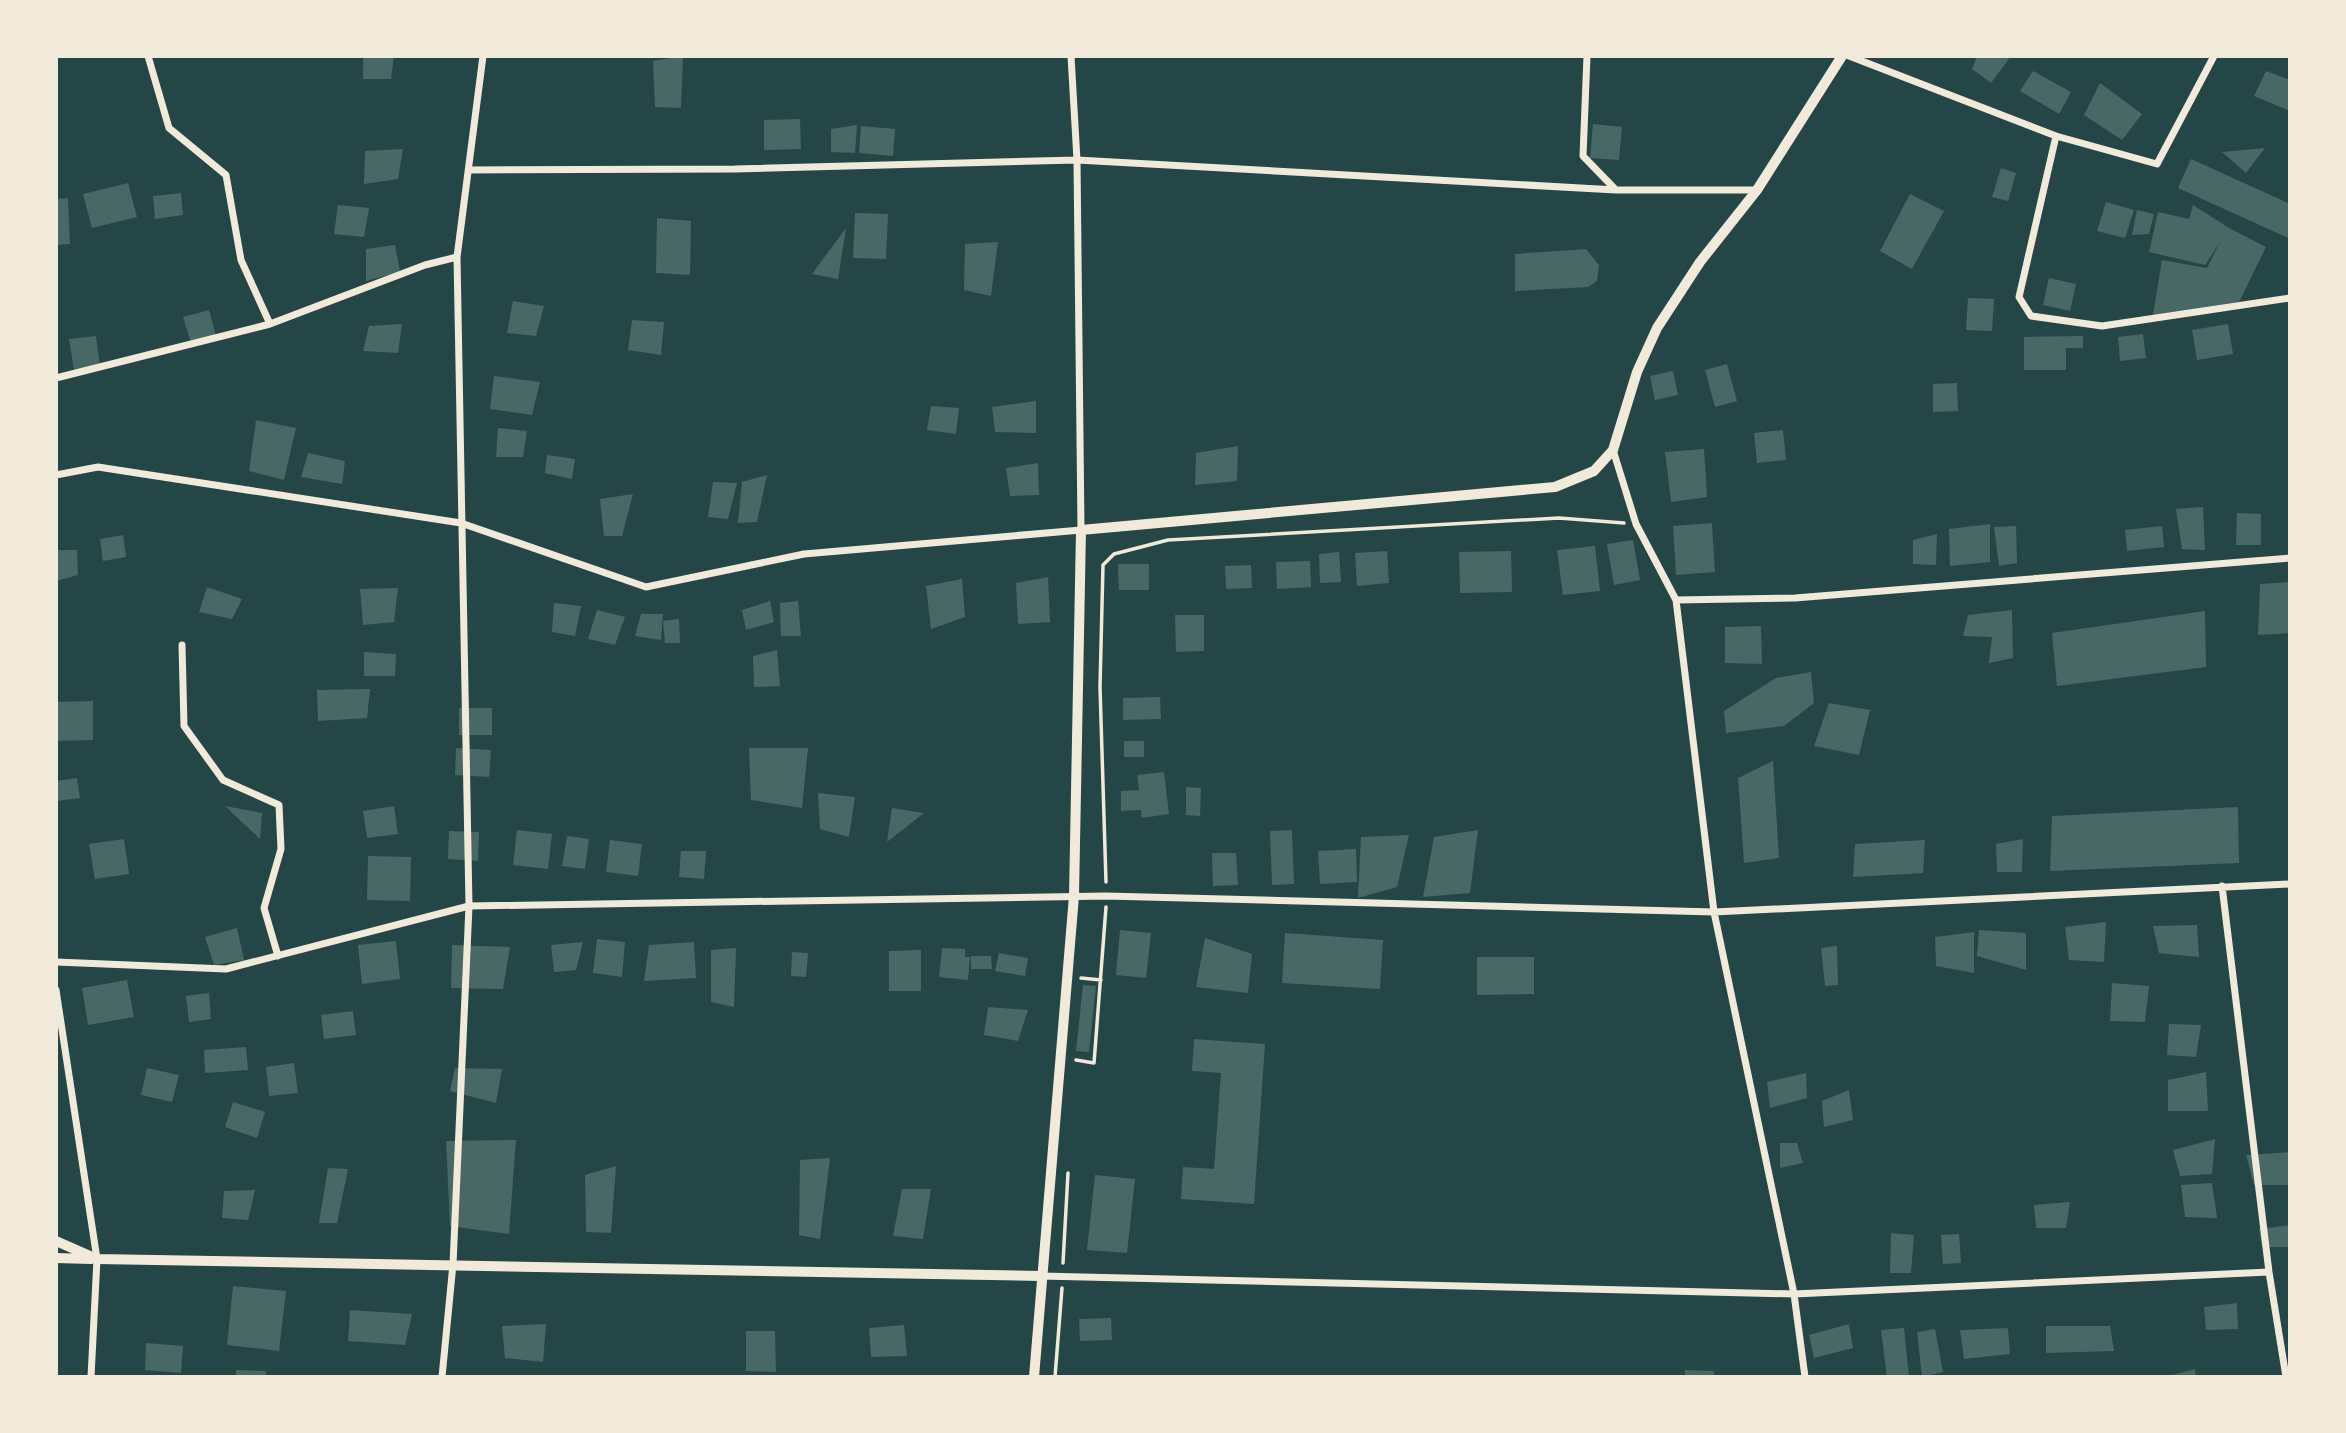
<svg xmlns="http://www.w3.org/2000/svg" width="2346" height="1433" font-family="'Libre Baskerville',serif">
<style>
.green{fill:#244646}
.building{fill:#486865}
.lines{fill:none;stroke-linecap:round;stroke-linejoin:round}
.path{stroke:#f1e9da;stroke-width:3.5}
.minor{stroke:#f1e9da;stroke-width:7}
.tertiary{stroke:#f1e9da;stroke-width:10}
</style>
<rect width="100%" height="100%" fill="#0f3d3e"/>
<path class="green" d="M56,56H2290V1377H56Z"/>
<path class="building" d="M363,56H394L391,79H363Z
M683,56L681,108L655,107L653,61Z
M1977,56H2011L1991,83L1972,69Z
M2033,71L2071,92L2059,114L2020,91Z
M2266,71L2290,80V111L2254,96Z
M2100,83L2142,114L2122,140L2084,115Z
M800,119L801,149L764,150V120Z
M1593,124L1622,127L1619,160L1590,158Z
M857,125L855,153L831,152V129Z
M861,126L895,129L893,156L859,153Z
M2265,148L2246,173L2222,152Z
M403,149L398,179L364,184L365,151Z
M2191,159L2290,204V239L2178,188Z
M2001,168L2016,173L2008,201L1992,197Z
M128,183L137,217L92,228L83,194Z
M181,193L183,215L155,219L153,196Z
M1910,194L1944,211L1912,269L1880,251Z
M68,198L70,244L56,245V199Z
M2106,202L2134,210L2125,238L2097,231Z
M338,205L369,208L364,237L334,234Z
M2193,205L2229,228L2266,247L2239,302L2153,315L2162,260L2207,268L2220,242L2205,265L2149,252L2158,212L2189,219Z
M2137,210L2154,214L2149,234L2132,235Z
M855,213L888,214L886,259L853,258Z
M657,218L691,221L690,275L656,273Z
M846,228L838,279L812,274Z
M998,242L991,296L964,290L965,244Z
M395,245L400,272L366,281V249Z
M1586,249L1599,265L1597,281L1588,287L1515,291V254Z
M2049,278L2076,284L2070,311L2043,305Z
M1968,298L1994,299L1992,331L1966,330Z
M513,301L544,306L536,336L507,333Z
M209,310L216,336L191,343L183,317Z
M632,320L664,322L661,355L628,350Z
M402,324L398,353L363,351L369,326Z
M2228,324L2233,354L2197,360L2192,330Z
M2143,334L2146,358L2120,361L2118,337Z
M96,336L100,367L74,370L69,339Z
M2083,336V348H2066V370H2024V337Z
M1727,364L1737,401L1715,407L1705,370Z
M1673,371L1678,395L1655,400L1650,376Z
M494,376L540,382L532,415L490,409Z
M1957,383L1958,411L1933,412V384Z
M1036,401V433L995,432L992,407Z
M931,406L959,408L956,434L927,430Z
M256,420L296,428L284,480L249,471Z
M498,428L527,431L523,457H496Z
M1783,430L1786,460L1757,463L1754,433Z
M1238,446L1237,481L1195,485L1196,453Z
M1704,449L1707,497L1671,502L1665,452Z
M308,453L345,461L342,484L301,477Z
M547,455L575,459L572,479L545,473Z
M1038,463L1039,495L1010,496L1006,468Z
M767,475L757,522L738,523L742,482Z
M713,482L737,483L728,519L708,517Z
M633,494L622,536H604L600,499Z
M2203,507L2205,550L2182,549L2176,509Z
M2237,513L2261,514V545H2236Z
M1712,523L1715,572L1676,575L1673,526Z
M1990,524V562L1950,566L1949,529Z
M2016,526L2017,563L1999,566L1994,527Z
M2162,526L2164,547L2127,551L2125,530Z
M1937,534L1936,565L1913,564V540Z
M123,535L126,557L103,561L100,539Z
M1633,540L1640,580L1614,585L1607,544Z
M1595,546L1600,591L1563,595L1557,550Z
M56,550H77L78,575L56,581Z
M1387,551L1389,583L1357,586L1355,553Z
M1511,551L1512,592L1460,593L1459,552Z
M1339,552L1341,582L1320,583L1319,554Z
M1310,561L1311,587L1277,589L1276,562Z
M1118,564H1149V590H1119Z
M1251,565L1252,588L1226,589L1225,566Z
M1048,577L1050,622L1018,624L1016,583Z
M962,579L965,617L931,629L926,586Z
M2290,582V633L2258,635L2260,584Z
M207,587L242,599L232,619L199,612Z
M398,588L394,622L363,625L360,589Z
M770,601L774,622L746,630L742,610Z
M798,601L801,636H781L780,603Z
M554,603L581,606L575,636L552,632Z
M597,610L625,617L615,645L588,639Z
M2012,610L2013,658L1989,663L1992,637L1963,636L1968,615Z
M2205,611L2206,667L2057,686L2052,633Z
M641,614H663L661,640L635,636Z
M1175,615H1204V651L1176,652Z
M679,619L680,643H665L663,621Z
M1761,626L1762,664L1725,663V627Z
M777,650L780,686L754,687L753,656Z
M364,652L396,654L395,676H364Z
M1811,672L1814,703L1784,726L1726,733L1724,711L1776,678Z
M370,689L367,718L318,721L317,690Z
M1160,697L1161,719L1123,720V698Z
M93,701V740L56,741V702Z
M1829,703L1870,710L1859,755L1814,746Z
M459,708H492V735H459Z
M1124,741H1144V757H1124Z
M456,748L491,750L489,777L455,775Z
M749,748H808L802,808L751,800Z
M1773,761L1779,858L1744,863L1738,778Z
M1164,772L1169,814L1142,818L1141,810L1121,811V791L1139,790L1137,775Z
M77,778L80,798L56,801V781Z
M1186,787L1201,788L1200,816L1186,815Z
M818,793L855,797L849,837L820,829Z
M225,806L262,813L260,839Z
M394,806L398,834L367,838L363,811Z
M2238,807L2239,863L2050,871L2052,816Z
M892,808L924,813L887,842Z
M517,830L552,834L548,869L513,865Z
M1292,830L1294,884L1272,885L1270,831Z
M1478,830L1470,893L1423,897L1434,837Z
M449,831L479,832L478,861L448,859Z
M1409,835L1397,887L1358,898L1361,837Z
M567,836L589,839L585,869L562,866Z
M124,839L129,874L95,879L89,844Z
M2023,839L2022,872H1997L1996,844Z
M610,840L642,844L638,876L606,872Z
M1925,840L1923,873L1853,877L1855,844Z
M1356,849L1357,882L1320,884L1318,851Z
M681,851H706L704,879L679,877Z
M1212,853H1236L1238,885L1213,886Z
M368,856L411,857L410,901L367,900Z
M2106,922L2104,962L2069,960L2065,927Z
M2197,925L2199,957L2159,953L2153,926Z
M237,928L244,960L214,965L205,937Z
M1120,930L1151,933L1146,978L1116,975Z
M1979,930L2026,933V970L1977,956Z
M1974,932V973L1936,966L1935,937Z
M1285,933L1383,940L1380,989L1282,983Z
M1205,938L1252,954L1248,993L1196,987Z
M597,939L625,942L622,977L593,973Z
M396,941L400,979L362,984L358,945Z
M583,942L576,970L554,972L551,945Z
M694,942L696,978L644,981L649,945Z
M452,945L510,947L503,989L451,988Z
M1837,946L1838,985L1825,986L1821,948Z
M736,948L734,1007L711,1002V950Z
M942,948L965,949V957H970L968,980L939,977Z
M921,950V991H889V951Z
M792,952L808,953L806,977L791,976Z
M999,953L1028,958L1025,976L995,971Z
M971,956H991L992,969H971Z
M1477,957H1534V994L1477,995Z
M127,980L134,1017L88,1025L82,988Z
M2112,983L2149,986L2145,1022L2110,1021Z
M1083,985L1096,986L1089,1052L1076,1051Z
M209,993L211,1019L189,1022L186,996Z
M988,1007L1028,1010L1018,1041L984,1035Z
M353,1011L356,1035L324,1039L321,1015Z
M2169,1024L2201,1025L2196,1057L2167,1055Z
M1194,1039L1265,1044L1254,1204L1181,1199L1183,1167L1214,1169L1221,1073L1192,1071Z
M246,1047L248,1070L205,1073L204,1050Z
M294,1063L298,1093L269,1096L266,1067Z
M147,1068L179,1075L172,1102L141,1095Z
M455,1068L502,1069L496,1103L450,1091Z
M2206,1072L2208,1111H2168V1080Z
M1806,1073L1807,1098L1770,1108L1767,1082Z
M1849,1090L1853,1120L1824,1127L1822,1101Z
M233,1102L265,1112L257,1138L225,1127Z
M2215,1139L2212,1174L2180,1176L2173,1150Z
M516,1140L509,1234L450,1226L446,1141Z
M1780,1143H1797L1803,1163L1780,1168Z
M2290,1152V1185H2254L2246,1155Z
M830,1158L820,1239L799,1235L800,1160Z
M616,1166L611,1233L586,1232L585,1175Z
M328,1168L348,1169L337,1223H319Z
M1095,1175L1135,1179L1127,1253L1087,1250Z
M2212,1183L2217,1218L2185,1217L2181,1185Z
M902,1189H931L923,1239L893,1236Z
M255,1190L248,1220L222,1218L224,1191Z
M2070,1202L2066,1228H2036L2034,1205Z
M2290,1225V1247H2262L2259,1229Z
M1891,1233L1914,1235L1911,1273H1890Z
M1959,1234L1961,1263L1943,1264L1941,1235Z
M233,1286L286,1291L279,1351L227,1345Z
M2237,1303L2238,1329L2206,1330L2204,1307Z
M350,1310L412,1314L405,1345L348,1341Z
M1111,1318L1112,1340L1080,1341L1079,1319Z
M546,1324L543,1362L505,1358L502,1326Z
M1849,1324L1853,1348L1814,1358L1809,1335Z
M904,1325L907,1356L871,1357L869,1328Z
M2046,1326H2110L2114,1351L2046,1353Z
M1904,1328L1909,1377H1887L1881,1330Z
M2008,1328L2010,1354L1964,1359L1960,1330Z
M1935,1329L1943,1372L1922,1377L1917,1332Z
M746,1331H775L776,1372L746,1371Z
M146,1343L183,1346L181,1373L145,1370Z
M2195,1369L2196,1377H2169L2168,1376Z
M236,1370L266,1371V1377H236Z
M1685,1370L1714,1371V1377H1685Z"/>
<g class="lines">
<path class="path" d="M1106,882L1100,687L1103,565L1114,554L1168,540L1559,518L1624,523
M1081,978L1101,980
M1076,1060L1094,1063L1106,907
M1063,1263L1068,1173
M1055,1377L1062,1288"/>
<path class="minor" d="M148,56L169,128L226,175L241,260L270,324
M1587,56L1583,156L1615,189
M1849,56L2056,136L2157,164L2214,56
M2056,136L2019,297L2031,316L2102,326L2290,298
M469,170L735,169L1077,160L1616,190H1757
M56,378L270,324L425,265L457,257
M1613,450L1636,524L1676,600L1714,912L1794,1294L1805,1377
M56,475L98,467L461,523L646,587L804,554L1081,530L1077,160L1071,56
M1676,600L1795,598L2290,558
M182,645L184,726L223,780L279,805L281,849L264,908L278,956
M2222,886L2269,1272L2286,1377
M56,962L226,969L469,906L1106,896L1714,912L2290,884
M56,990L97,1259L91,1377
M1041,1276L1794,1294L2269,1272
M442,1377L453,1264L469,906L457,257L483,56"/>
<path class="tertiary" d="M56,1241L97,1259L1040,1276
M56,1258L91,1259
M1034,1377L1074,896L1081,530L1555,487L1594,471L1613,450L1637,372L1657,328L1700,262L1757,190L1842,56"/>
</g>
<rect width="2346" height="1433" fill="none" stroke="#f1e9da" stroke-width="116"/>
</svg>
